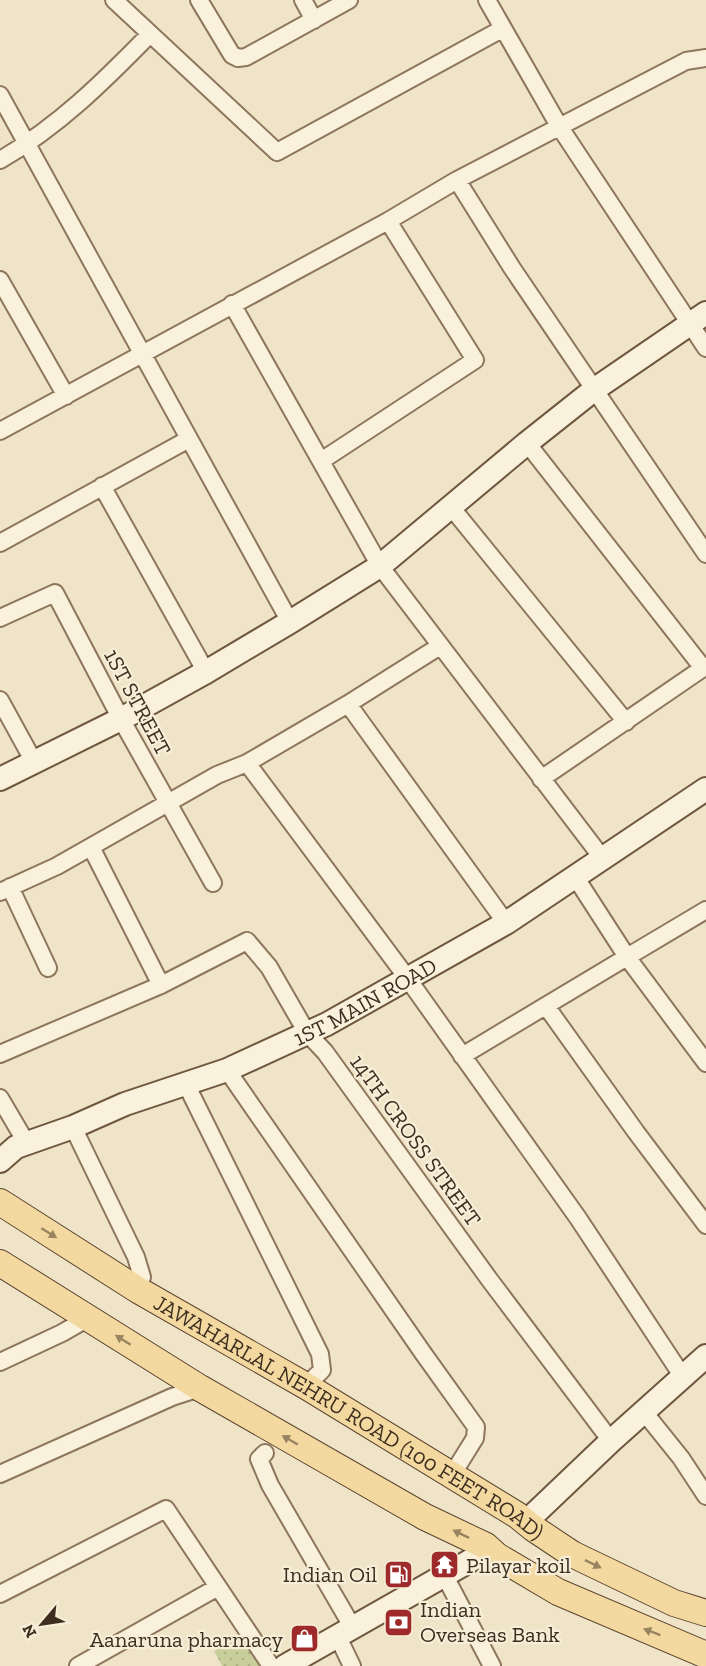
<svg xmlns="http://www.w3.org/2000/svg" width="706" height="1666" font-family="'Zilla Slab',serif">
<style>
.grass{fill:url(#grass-dots)}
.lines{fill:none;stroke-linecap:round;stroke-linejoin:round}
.street-casing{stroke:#8d765c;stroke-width:20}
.secondary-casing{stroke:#6f573f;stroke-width:26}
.primary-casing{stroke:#5b4430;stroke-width:28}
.street{stroke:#faf1dc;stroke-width:16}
.secondary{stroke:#faf1dc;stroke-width:22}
.primary{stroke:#f3d9a0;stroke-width:26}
.oneway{fill:#988460}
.labels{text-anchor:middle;stroke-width:4.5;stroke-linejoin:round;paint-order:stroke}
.street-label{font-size:22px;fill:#3d2e20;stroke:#f7eed8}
.poi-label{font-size:22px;fill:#3d2e20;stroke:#f7eed8;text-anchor:start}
</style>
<defs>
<pattern id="grass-dots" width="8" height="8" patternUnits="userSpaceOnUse" patternTransform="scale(1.5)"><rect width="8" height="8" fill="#c9cf9b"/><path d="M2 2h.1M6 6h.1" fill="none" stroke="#aeb285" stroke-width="1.8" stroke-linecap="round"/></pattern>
</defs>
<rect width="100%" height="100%" fill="#f0e4c8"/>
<path class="grass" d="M241,1637L261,1666H222L214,1651Z"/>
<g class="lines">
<defs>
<path id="street" d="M114,0L277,152L502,29
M199,0L232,55L238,58L246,57L349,0
M303,0L314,20
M487,0L559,126L706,348
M0,95L290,622
M0,160C58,127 104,81 150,34
M457,180L512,268L706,554
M0,280L66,396
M232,304L380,566L603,859
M0,431L388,221L457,180L686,61L706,58
M527,443L703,668
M321,461L475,360L388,221
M102,486L206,672
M451,507L626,722
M0,543L189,439
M0,618L55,593L121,719L213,883
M0,700L34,762
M348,704L506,923
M247,763L348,704L440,646
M541,779L706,666
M91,847L161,985
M576,878L627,957L706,910
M10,887L48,968
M0,892L57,866L217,775L247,763L408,979L578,1218L683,1377
M546,1006L636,1132L706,1225
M0,1054L161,985L247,941L269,967L307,1033L325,1052L489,1279L611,1441
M462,1056L627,957L706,1063
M227,1070L423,1353L476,1427L475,1438L452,1475
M186,1084L320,1354L322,1370L306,1386
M0,1098L27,1144
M73,1127L136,1257L142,1277L138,1290
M0,1362L62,1333L88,1318
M644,1412L681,1458L706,1496
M265,1453L259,1459L270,1485L353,1628
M0,1474L172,1397L200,1388
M448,1582L492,1666
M0,1594L166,1509L271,1666
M338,1637L352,1666
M78,1666L218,1587"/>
<g id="secondary">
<path d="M0,779L121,719L206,672L290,622L380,566L527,443L595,389L706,313"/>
<path id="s1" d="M0,1161L16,1147L73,1127L125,1104L227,1070L327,1024L506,923L706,789"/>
<path d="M527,1521L611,1441L706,1356"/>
<path d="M285,1666L489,1550"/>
</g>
<g id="primary">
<path id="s2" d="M0,1202L138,1290L306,1386L517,1515L533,1528L572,1554L674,1603L706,1613"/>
<path d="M0,1263L200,1388L425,1517L486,1546L497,1556L558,1592L706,1655"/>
</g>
</defs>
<use href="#street" class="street-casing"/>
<use href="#secondary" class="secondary-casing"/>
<use href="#primary" class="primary-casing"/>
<use href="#street" class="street"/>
<use href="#secondary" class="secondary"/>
<use href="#primary" class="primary"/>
</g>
<defs><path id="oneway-solid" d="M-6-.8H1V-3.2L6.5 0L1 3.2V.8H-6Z" transform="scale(1.5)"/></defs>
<g class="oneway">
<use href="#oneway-solid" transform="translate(49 1233) rotate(32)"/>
<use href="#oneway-solid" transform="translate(123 1340) rotate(-148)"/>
<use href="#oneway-solid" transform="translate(290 1440) rotate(-150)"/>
<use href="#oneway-solid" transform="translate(461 1534) rotate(-154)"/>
<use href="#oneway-solid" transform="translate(593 1564) rotate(26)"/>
<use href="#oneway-solid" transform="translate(652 1632) rotate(-159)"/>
</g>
<defs>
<symbol id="temple-square" viewBox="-11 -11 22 22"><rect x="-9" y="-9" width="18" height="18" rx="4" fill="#9e2a2b" stroke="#f7eed8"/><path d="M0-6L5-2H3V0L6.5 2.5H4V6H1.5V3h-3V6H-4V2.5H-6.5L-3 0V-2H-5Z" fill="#fff"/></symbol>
<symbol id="fuel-square" viewBox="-11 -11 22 22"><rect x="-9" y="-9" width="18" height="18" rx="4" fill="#9e2a2b" stroke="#f7eed8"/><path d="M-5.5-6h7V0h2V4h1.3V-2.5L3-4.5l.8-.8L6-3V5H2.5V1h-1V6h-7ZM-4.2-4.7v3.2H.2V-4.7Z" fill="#fff"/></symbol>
<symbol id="bank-square" viewBox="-11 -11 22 22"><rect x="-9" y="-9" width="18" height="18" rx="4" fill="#9e2a2b" stroke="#f7eed8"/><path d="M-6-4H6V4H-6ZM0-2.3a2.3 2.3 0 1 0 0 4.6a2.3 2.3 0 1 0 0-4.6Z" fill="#fff"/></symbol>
<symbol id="shop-square" viewBox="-11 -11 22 22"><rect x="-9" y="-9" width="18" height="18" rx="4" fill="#9e2a2b" stroke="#f7eed8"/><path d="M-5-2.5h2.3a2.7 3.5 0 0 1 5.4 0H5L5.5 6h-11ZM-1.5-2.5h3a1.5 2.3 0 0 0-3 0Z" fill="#fff"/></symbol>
</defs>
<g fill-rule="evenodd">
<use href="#temple-square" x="428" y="1548" width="33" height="33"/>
<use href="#fuel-square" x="382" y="1558" width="33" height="33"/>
<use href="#bank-square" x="382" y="1606" width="33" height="33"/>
<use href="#shop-square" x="288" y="1622" width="33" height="33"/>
</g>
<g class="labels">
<g class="street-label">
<text transform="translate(138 702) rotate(62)" y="8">1ST STREET</text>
<text dy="8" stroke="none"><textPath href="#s1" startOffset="400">1ST MAIN ROAD</textPath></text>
<text transform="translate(416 1140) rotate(54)" y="8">14TH CROSS STREET</text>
<text dy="8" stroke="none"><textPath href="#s2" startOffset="410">JAWAHARLAL NEHRU ROAD (100 FEET ROAD)</textPath></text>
</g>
<g class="poi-label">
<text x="466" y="1573">Pilayar koil</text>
<text x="377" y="1582" text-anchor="end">Indian Oil</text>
<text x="420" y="1617">Indian<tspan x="420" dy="25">Overseas Bank</tspan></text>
<text x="283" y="1647" text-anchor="end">Aanaruna pharmacy</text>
</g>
</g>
<g transform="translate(42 1624) rotate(241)" stroke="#f7eed8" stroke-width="4.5" paint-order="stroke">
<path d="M0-4.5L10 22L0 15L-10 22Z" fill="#3d2e20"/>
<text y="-9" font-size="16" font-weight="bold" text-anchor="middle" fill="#3d2e20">N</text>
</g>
</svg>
